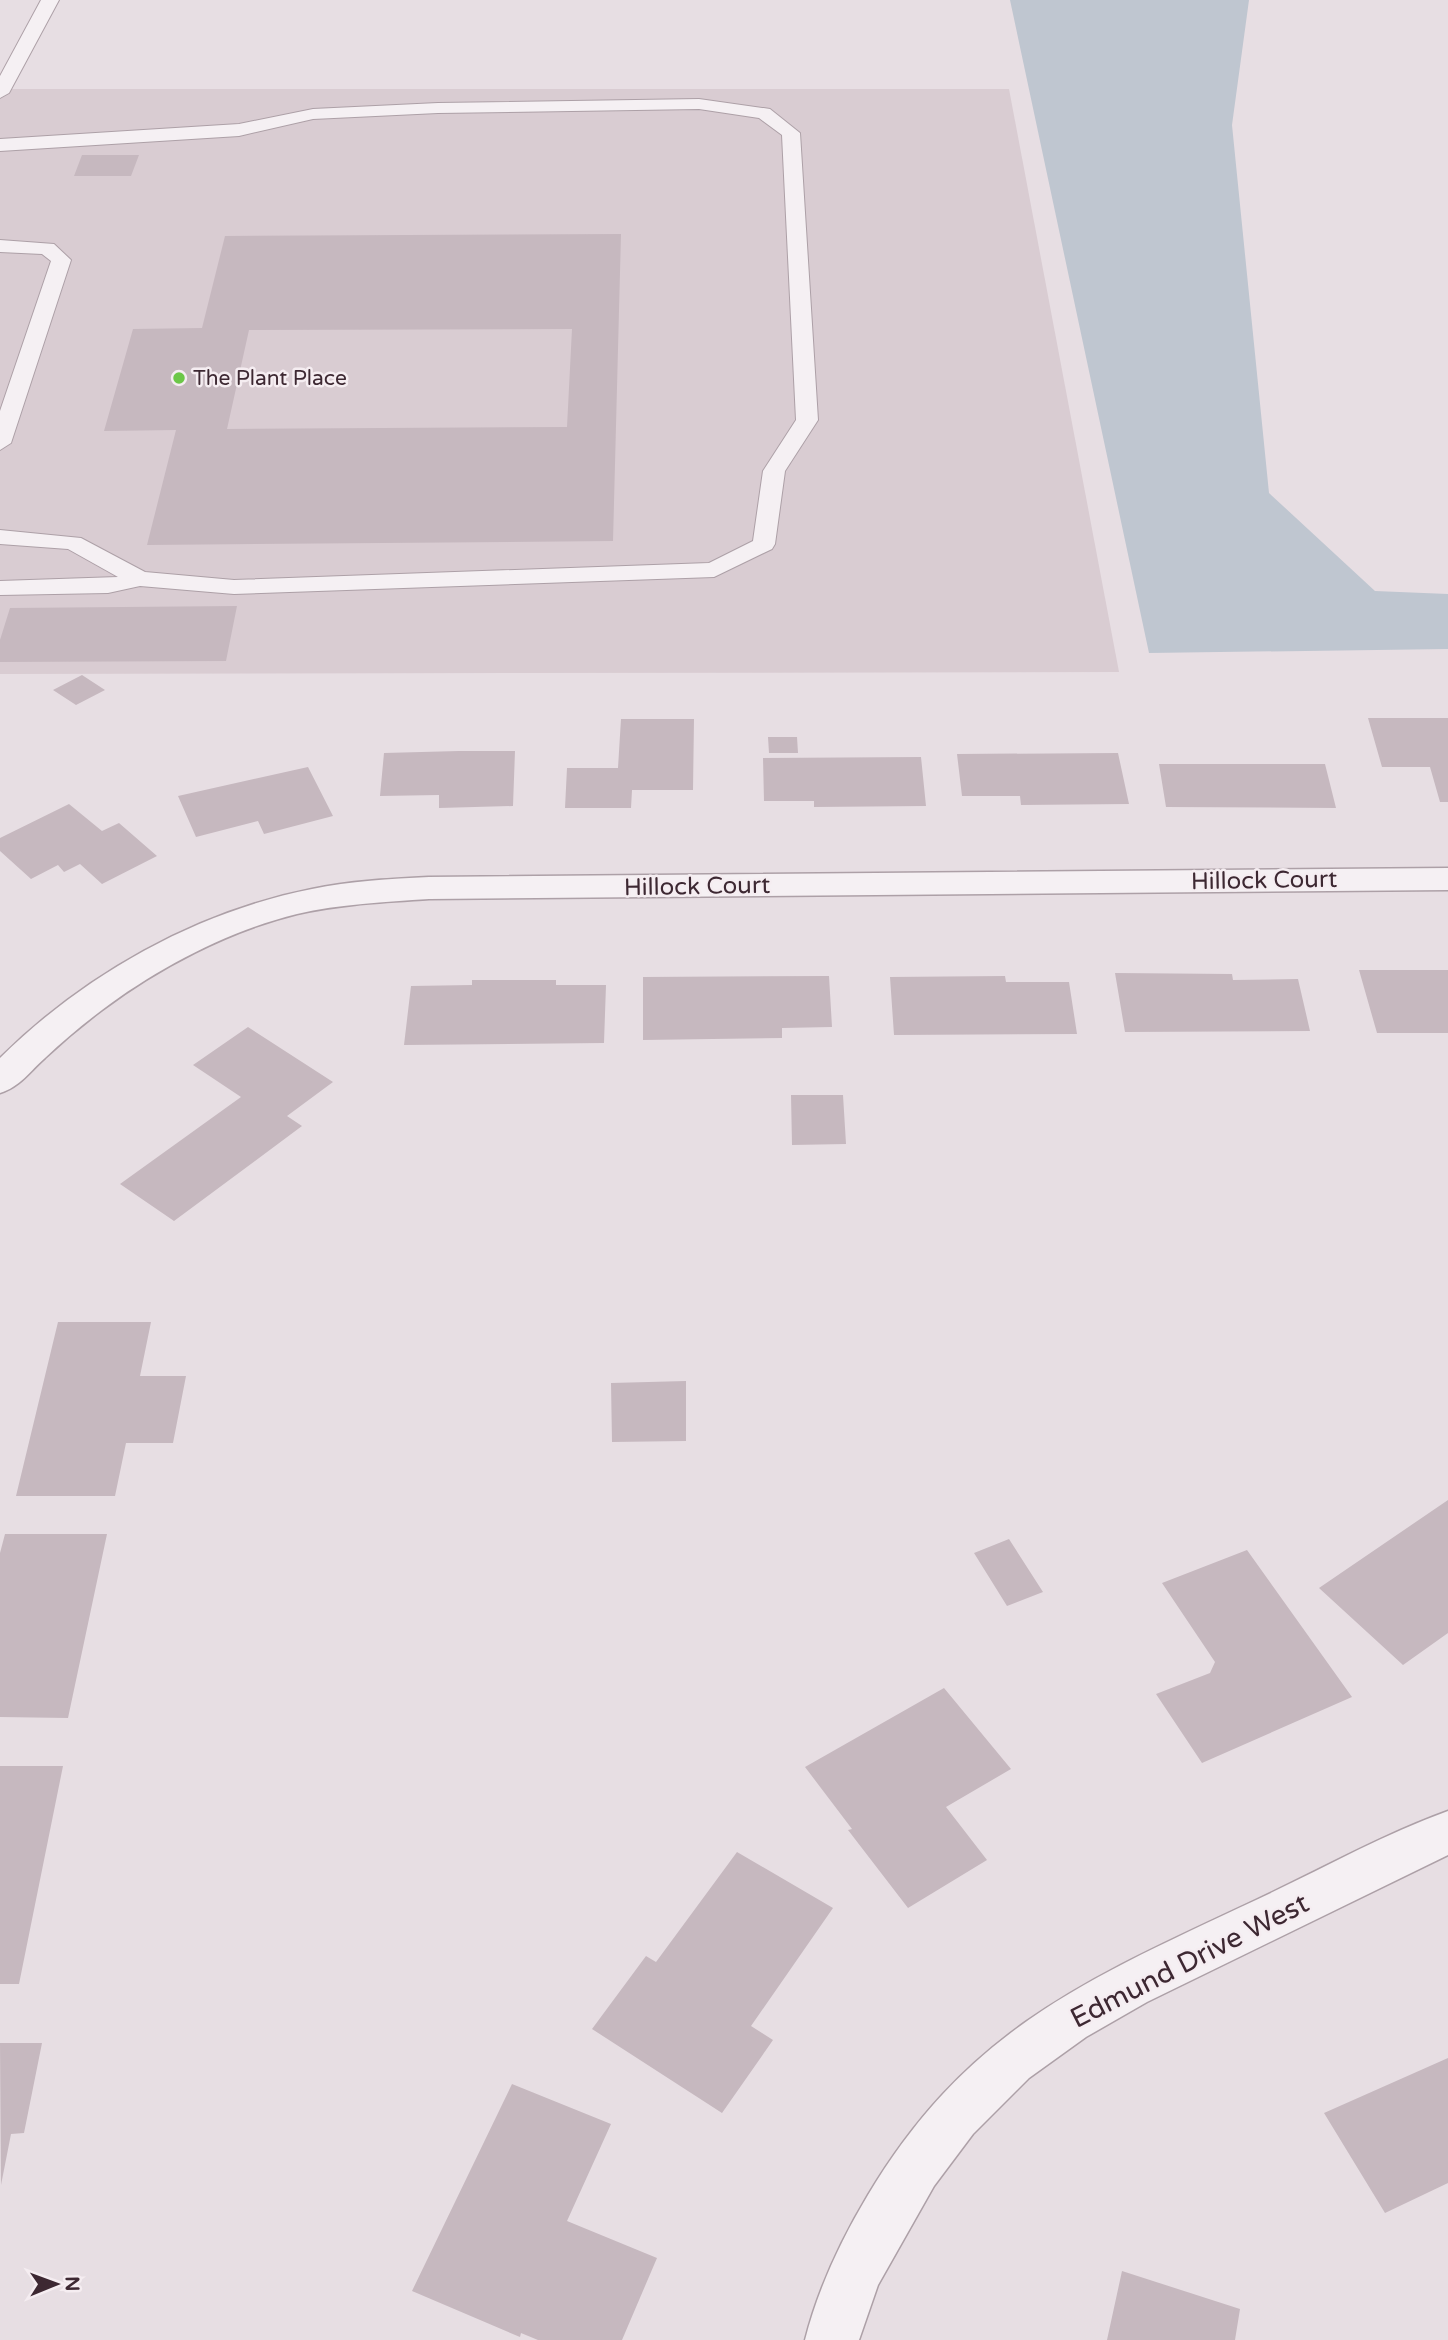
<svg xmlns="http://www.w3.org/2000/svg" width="1448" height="2340" font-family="'Varela Round',sans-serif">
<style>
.built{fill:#d9ccd2}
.green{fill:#bfc6d0}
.building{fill:#c6b8bf;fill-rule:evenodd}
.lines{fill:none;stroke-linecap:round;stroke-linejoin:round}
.lane-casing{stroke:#ada0a7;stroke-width:2}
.street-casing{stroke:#ada0a7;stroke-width:3}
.lane{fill:#f5f0f3;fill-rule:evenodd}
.street{fill:#f5f0f3;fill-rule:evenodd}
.poi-dot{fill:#6cc748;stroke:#f5edf1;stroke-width:2.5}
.labels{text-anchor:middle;stroke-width:5;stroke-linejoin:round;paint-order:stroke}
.far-poi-label{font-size:21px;fill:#3d2832;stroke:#f5edf1;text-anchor:start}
.street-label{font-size:24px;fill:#3d2832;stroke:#f5edf1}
.near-street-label{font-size:28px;fill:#3d2832;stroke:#f5edf1}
</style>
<rect width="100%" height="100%" fill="#e7dee3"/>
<path class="built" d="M0,89H1009L1119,672L0,674Z"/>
<path class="green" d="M1010,0H1249L1232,125L1269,493L1375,591L1448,594V649L1149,653Z"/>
<path class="building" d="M82,155H139L131,176H74Z
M621,234L613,541L147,545L176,430L104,431L133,329L202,328L225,236ZM572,329L567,427L227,429L249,330Z
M237,606L226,661L0,662V640L10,608Z
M82,675L105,690L76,705L53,690Z
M1368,718H1448V802H1440L1430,767H1382Z
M621,719H694L693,790H632L631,808H565L567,768H618Z
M768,737H797L798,753H769Z
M459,751H515L513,806L439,808V795L380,796L384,753Z
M1118,753L1129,804L1021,805L1020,796H962L957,754Z
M921,757L926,806L814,807V801H764L763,758Z
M1159,764H1325L1336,808L1166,807Z
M308,767L333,816L264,834L258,821L196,837L178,796Z
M69,804L102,831L119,823L157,856L102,884L80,864L64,872L58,865L31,879L0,851V838Z
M1359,970H1448V1033H1377Z
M1115,973L1232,974L1233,980L1298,979L1310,1031L1125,1032Z
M829,976L832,1027L782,1028V1038L643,1040V977Z
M1005,976L1006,982H1069L1077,1034L894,1035L890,977Z
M472,980H556V985H606L604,1043L404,1045L411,986L472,985Z
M248,1027L333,1082L287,1116L302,1126L174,1221L120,1184L241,1097L193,1065Z
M791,1095H843L846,1144L792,1145Z
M58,1322H151L140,1376H186L173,1443H126L115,1496H16Z
M686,1381V1441L612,1442L611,1383Z
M1448,1500V1633L1403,1665L1319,1588Z
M5,1534H107L68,1718L0,1717V1553Z
M1009,1539L1043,1592L1007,1606L974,1553Z
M1247,1550L1352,1697L1202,1763L1156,1694L1210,1673L1215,1662L1162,1583Z
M944,1688L1011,1769L946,1807L987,1860L908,1908L848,1830L852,1829L805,1767Z
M0,1766H63L19,1984H0Z
M737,1852L833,1908L751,2026L773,2040L722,2113L592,2029L646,1956L656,1962Z
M0,2043H42L24,2133L11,2134L1,2185Z
M1448,2058V2183L1385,2213L1324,2113Z
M512,2084L611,2124L567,2221L657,2258L622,2340H538L521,2333L520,2337L412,2291Z
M1122,2271L1240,2309L1235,2340H1107Z"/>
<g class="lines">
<defs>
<path id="lane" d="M41,0H59L9,93L0,98V76Z
M699,99L770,109L800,133L818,420L785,471L775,544L772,549L714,577L234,594L140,586L108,593L0,595V581L118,577L68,549L0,544V530L81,538L145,572L234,580L709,563L753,541L763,471L796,420L782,135L759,118L699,109L438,113L313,119L239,136L0,151V139L239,124L313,109L438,103Z
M0,240L54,244L71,260L11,443L0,450V411L51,261L42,254L0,252Z"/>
<path id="street" d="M1448,868V890L429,899C385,902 340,904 297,914C228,931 158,968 102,1010C82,1025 63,1041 45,1058C30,1071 20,1087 0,1093V1058C84,975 195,912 312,889C350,881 390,879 429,877Z
M1448,1811V1855L1147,2002L1086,2037L1029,2078L973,2134L934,2186L878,2285L859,2340H805C818,2289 841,2240 868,2195C968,2028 1088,1979 1256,1900C1320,1870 1382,1835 1448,1811Z"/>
</defs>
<use href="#lane" class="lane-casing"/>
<use href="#street" class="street-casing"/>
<use href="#lane" class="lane"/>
<use href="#street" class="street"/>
</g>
<circle class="poi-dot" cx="179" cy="378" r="7"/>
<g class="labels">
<g class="far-poi-label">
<text x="193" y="385">The Plant Place</text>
</g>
<g class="street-label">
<text transform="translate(1264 880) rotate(-1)" y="8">Hillock Court</text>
<text transform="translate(697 886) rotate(-1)" y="8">Hillock Court</text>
</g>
<g class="near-street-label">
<text transform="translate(1189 1960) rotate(-27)" y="10">Edmund Drive West</text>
</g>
</g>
<g transform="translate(56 2284) rotate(89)" stroke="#f5edf1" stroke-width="5" paint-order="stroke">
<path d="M0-5L12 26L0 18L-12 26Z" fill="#3d2832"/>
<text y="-10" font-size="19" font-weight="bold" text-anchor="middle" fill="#3d2832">N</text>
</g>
</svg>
